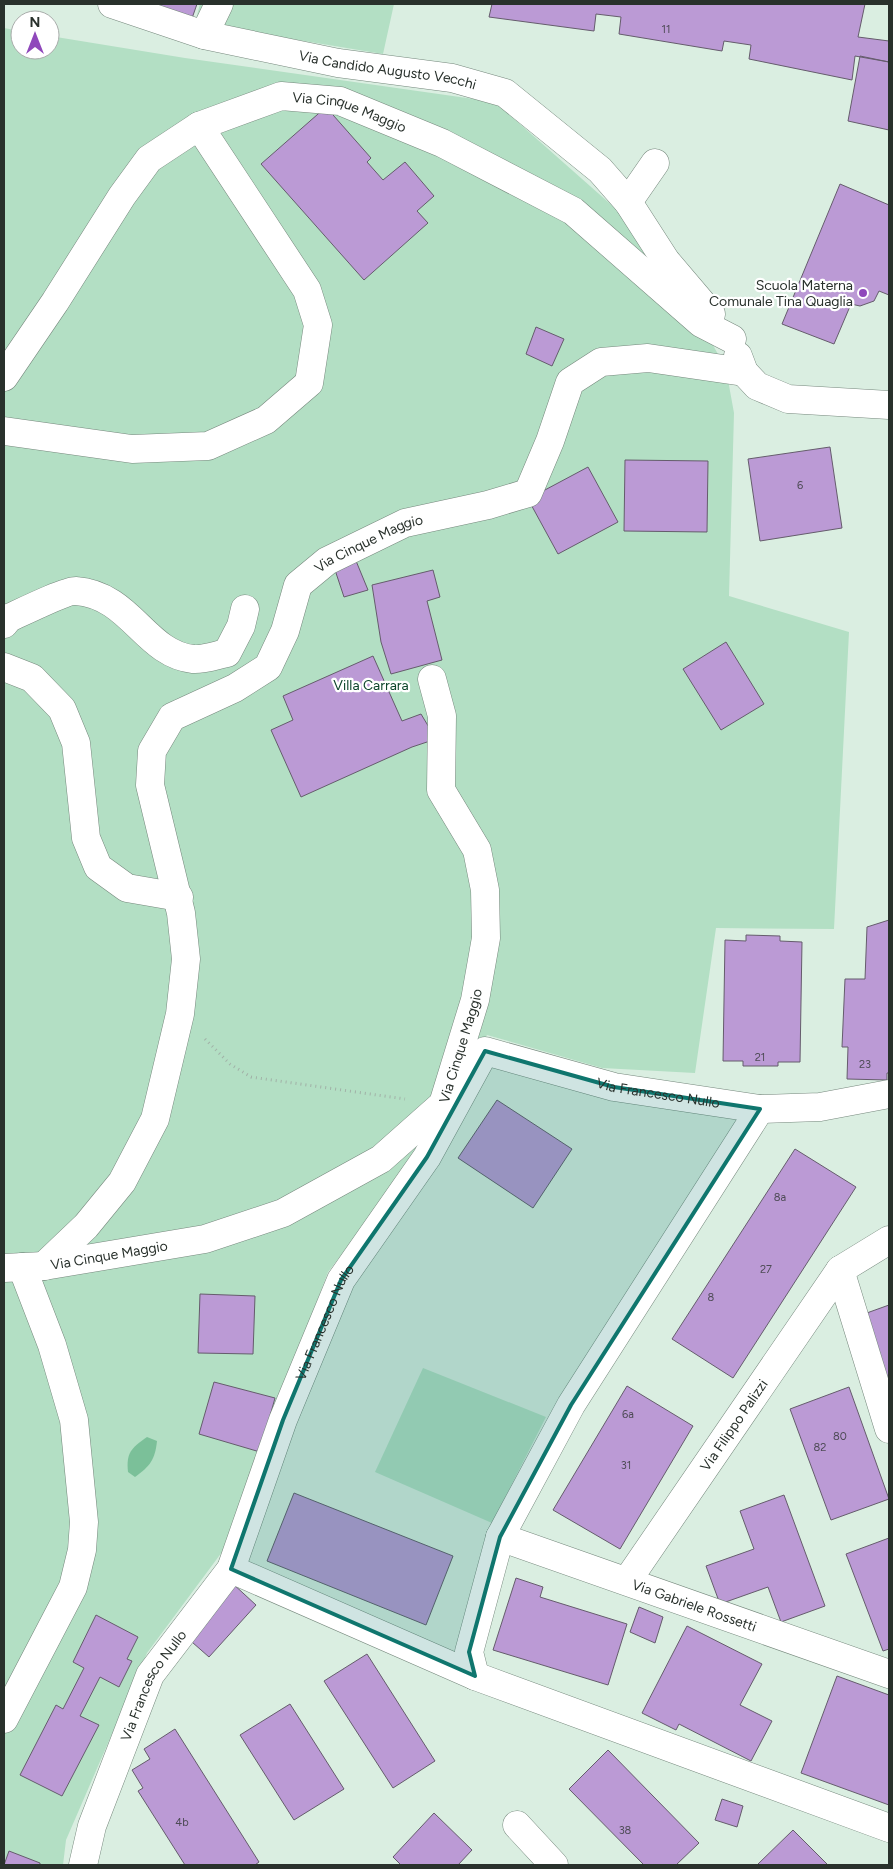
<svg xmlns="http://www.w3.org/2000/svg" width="893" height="1869" font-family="Figtree,sans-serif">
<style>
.green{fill:#b3dfc4}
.water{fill:#7bc099}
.building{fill:#bb9ad5;stroke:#655c6c}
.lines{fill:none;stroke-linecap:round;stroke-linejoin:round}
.minor-casing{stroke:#76887d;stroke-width:29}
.path{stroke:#a1b1a7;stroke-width:3;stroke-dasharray:1 4;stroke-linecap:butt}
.minor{stroke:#fff;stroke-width:28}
.marked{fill:#0f766e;fill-opacity:0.2;stroke:#0f766e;stroke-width:4;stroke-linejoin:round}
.poi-dot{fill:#8f48bb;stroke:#fff;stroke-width:2}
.labels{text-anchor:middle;stroke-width:4.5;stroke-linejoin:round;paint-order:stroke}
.number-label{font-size:11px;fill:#4e4b56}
.street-label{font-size:14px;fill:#29312c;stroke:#fff}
.poi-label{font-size:14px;fill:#29312c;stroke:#fff;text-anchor:end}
.park-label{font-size:14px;fill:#0d452b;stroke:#fff}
</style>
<rect width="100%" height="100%" fill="#daeee1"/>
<path class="green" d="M200,4H394L383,54L195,23Z
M4,28L20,31V50H50V36L185,58L495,102L616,209L701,323L726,369L734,413L729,596L849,632L834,929L716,928L695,1073L602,1068L487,1035L430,1139L328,1272L222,1552L147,1653L66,1840L63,1865H4Z
M423,1368L546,1417L492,1523L375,1472Z"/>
<path class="water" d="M147,1437L157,1441C155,1460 150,1466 135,1477L128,1472C126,1453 131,1448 147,1437Z"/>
<path class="building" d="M132,4H197L190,24Z
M492,4H865L858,37L889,41V62L855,56L852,80L749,59L751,45L724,41L722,51L619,34L621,17L596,14L594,31L489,17Z
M860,56L889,62V130L848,121Z
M326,107L371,158L367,162L383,180L405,162L434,196L417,211L428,223L364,280L261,164Z
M840,184L889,205V295L879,291L874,301L860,306L851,304L834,344L782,324Z
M536,327L564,339L552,366L526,354Z
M830,447L842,528L760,541L748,459Z
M625,460L708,461L707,532L624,531Z
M588,467L618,522L558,554L528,499Z
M354,556L368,590L344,597L333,564Z
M433,570L440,597L427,601L442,660L391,674L381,642L372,585Z
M726,642L764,704L721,730L683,669Z
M373,656L402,721L421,714L436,739L412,747L301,797L271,730L293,720L283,696Z
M889,920V1073H887V1080L847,1079L848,1047H842L845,979H865L867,927Z
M746,935L780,936V941L802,942L800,1062H778V1066H743V1061H723L725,940L746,941Z
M497,1100L572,1149L533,1208L458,1158Z
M795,1149L856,1187L733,1378L672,1339Z
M200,1294L255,1296L253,1354L198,1353Z
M889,1305V1382L864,1314Z
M214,1382L275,1398L260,1452L199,1434Z
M627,1386L693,1426L620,1549L553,1510Z
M849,1387L889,1499L831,1520L790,1409Z
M294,1493L453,1556L426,1625L267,1561Z
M784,1495L825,1606L781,1622L768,1587L720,1604L706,1566L754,1549L740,1511Z
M889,1538V1649L883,1651L846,1554Z
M516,1578L543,1587L540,1597L627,1624L608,1685L493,1650Z
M231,1582L256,1605L209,1657L184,1635Z
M639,1607L663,1617L655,1643L630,1632Z
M96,1615L138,1637L127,1659L132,1661L119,1687L100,1677L80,1716L99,1725L62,1796L20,1775L56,1705L63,1709L84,1668L73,1662Z
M687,1626L762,1664L740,1705L772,1721L751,1761L679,1724L676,1730L642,1713Z
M367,1654L435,1761L393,1788L324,1681Z
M837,1676L889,1695V1805L801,1773Z
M290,1704L344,1789L294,1820L240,1735Z
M175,1729L259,1862L255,1865H185L138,1791L143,1788L132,1770L150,1759L144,1749Z
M608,1750L699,1843L676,1865H644L569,1789Z
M722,1799L743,1806L737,1827L715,1820Z
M434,1813L472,1850L458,1865H401L393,1857Z
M793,1830L828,1865H757Z
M9,1851L40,1863V1865H4Z"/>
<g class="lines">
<defs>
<g id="minor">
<path id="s1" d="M112,4L204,35L338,63L452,78L505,93L600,170L628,202L666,261L711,314"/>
<path d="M204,35L219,4"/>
<path d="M628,202L655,163"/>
<path d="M738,356L744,372L757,386L788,399L889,405"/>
<path id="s2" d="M4,377L55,302L122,196L149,159L199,126L281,96L340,101L442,143L573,211L701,323L732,339"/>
<path d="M4,431L132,449L208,446L266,420L309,383L318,325L307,290L199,126"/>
<path d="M4,624L9,618C20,613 67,590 76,591C131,595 145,654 193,659C203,660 217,655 227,653L241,626L245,609"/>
<path d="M4,667L32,678L62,709L76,743L86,838L98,867L127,888L179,897"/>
<path id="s3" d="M44,1266L86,1226L122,1182L155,1119L180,1014L186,959L181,913L150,785L152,751L172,717L235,688L268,667L285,631L298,585L327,561L405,523L488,505L528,493L550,441L570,382L601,362L648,358L744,372"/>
<path id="s4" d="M4,1268L44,1266L205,1239L283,1213L381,1159L443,1104L475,1000L486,938L485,890L477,850L441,790L442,716L432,679"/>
<path d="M840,1270L889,1429"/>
<path id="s5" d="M500,1537L889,1674"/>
<path d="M231,1569L475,1676L889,1828"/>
<path id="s6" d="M627,1581L840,1270L889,1240"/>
<path d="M475,1676L469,1652L500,1537L571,1405L760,1109"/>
<path d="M4,1719L73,1587L82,1550L84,1522L74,1420L52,1345L22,1267"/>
<path d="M517,1825L554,1865"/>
<path id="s7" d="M83,1865L92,1826L150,1675L231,1569L283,1420L341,1280L427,1157L485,1051L614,1087L760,1109L820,1107L889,1094"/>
</g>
</defs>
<use href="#minor" class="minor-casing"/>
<path class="path" d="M205,1039L230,1064L251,1077L405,1099"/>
<use href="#minor" class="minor"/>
</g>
<path class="marked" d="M485,1051L614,1087L760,1109L571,1405L500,1537L469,1652L475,1676L231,1569L283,1420L341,1280L427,1157Z"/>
<circle class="poi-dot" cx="863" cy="293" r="5"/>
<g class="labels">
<g class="number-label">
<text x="666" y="33">11</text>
<text x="800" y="489">6</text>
<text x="760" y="1061">21</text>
<text x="865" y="1068">23</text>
<text x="780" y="1201">8a</text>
<text x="766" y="1273">27</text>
<text x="711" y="1301">8</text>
<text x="628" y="1418">6a</text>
<text x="840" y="1440">80</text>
<text x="820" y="1451">82</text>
<text x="626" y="1469">31</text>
<text x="182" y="1826">4b</text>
<text x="625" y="1834">38</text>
</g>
<g class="street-label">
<text dy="5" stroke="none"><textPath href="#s1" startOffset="284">Via Candido Augusto Vecchi</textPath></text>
<text dy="5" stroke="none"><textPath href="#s2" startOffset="480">Via Cinque Maggio</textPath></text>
<text dy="5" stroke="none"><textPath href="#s3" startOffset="880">Via Cinque Maggio</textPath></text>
<text dy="5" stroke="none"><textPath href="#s4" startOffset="541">Via Cinque Maggio</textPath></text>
<text dy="5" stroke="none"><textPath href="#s7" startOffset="1094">Via Francesco Nullo</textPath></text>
<text dy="5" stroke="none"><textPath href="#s4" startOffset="106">Via Cinque Maggio</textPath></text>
<text dy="5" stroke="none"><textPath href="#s7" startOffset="599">Via Francesco Nullo</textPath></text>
<text dy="5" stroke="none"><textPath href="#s6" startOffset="189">Via Filippo Palizzi</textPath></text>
<text dy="5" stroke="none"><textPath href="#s5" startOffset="206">Via Gabriele Rossetti</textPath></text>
<text dy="5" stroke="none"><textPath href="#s7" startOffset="194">Via Francesco Nullo</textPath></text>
</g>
<g class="poi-label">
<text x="853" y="290">Scuola Materna<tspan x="853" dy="16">Comunale Tina Quaglia</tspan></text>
</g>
<g class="park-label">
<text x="371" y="690">Villa Carrara</text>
</g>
</g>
<rect width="893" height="1869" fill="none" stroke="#29312c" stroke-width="10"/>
<g transform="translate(35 35)"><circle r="24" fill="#ffffff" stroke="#a9adab"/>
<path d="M0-4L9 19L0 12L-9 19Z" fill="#8f48bb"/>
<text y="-8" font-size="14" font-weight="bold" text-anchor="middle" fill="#29312c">N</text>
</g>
</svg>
